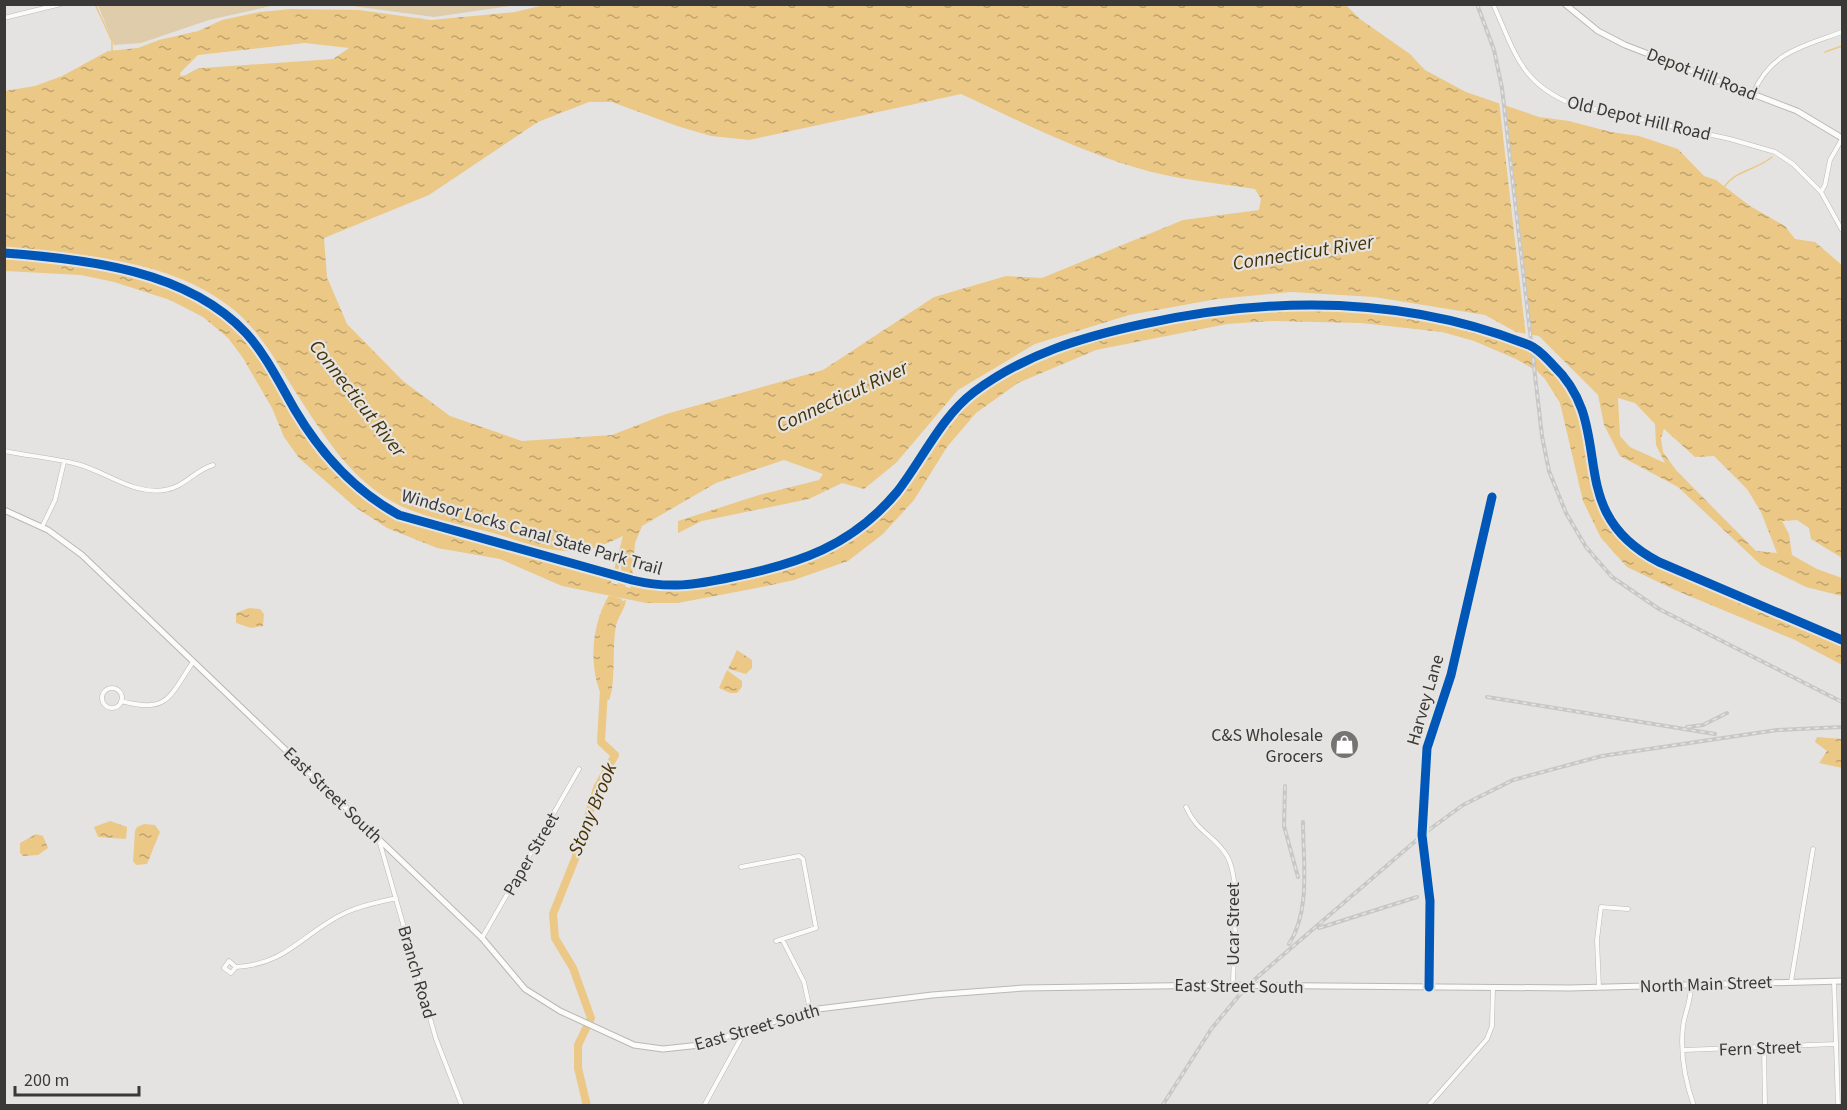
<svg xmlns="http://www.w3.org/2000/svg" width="1847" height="1110" font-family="'Source Sans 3',sans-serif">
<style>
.green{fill:#deccab}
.water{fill:url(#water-ripples);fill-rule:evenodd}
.pier{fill:#e5e3e1}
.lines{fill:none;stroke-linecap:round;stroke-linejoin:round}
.stream{stroke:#ebc886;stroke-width:1.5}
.river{stroke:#ebc886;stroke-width:8}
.street-casing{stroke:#b8b8b6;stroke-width:5}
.secondary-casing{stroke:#b8b8b6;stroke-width:7}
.street{stroke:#fbfbfa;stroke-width:4}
.secondary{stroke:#fbfbfa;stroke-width:5}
.rail-casing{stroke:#c7c7c7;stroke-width:4}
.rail{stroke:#e6e4e0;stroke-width:1.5;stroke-dasharray:4.5;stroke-linecap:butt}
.cycleway-casing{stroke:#e6e4e0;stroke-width:13}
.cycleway{stroke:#0057b8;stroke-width:9}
.labels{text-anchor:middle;stroke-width:4.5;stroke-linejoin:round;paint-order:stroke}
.street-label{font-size:18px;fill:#3a3937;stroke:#e6e4e0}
.poi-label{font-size:18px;fill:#3a3937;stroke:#e6e4e0;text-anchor:end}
.water-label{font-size:20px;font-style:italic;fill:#453208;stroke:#e6e4e0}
</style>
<defs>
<pattern id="water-ripples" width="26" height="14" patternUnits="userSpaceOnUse" patternTransform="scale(1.5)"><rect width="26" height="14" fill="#ebc886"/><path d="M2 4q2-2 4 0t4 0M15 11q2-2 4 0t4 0" fill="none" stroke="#bfa36e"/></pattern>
</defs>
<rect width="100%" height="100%" fill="#e5e3e1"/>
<path class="green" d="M98,5H516L434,17L345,5L271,6L209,20L141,43L114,45Z"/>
<path class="water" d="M548,4L1346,5L1360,19L1410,54L1425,70L1466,92L1539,117L1569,121L1611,132L1639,136L1678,149L1704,176L1716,180L1750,206L1785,226L1795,239L1815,242L1842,265V558L1811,539L1809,528L1797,520L1782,521L1789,534L1792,555L1817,569L1842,578V596L1806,587L1761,565L1678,487L1620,456L1604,425L1598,395L1539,336L1516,332L1485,315L1374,297L1291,292L1217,299L1129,315L1035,344L958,390L896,463L864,489L842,483L809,499L702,521L678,533V521L759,495L819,480L823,474L784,460L716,483L642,526L635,543L632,579L621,577V558L617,575L613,574L623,536C614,540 604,545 594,548C561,558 524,542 493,533C461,524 422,518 393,502C347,476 321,431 293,388C274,358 258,328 229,306C166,258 80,255 5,247L4,91L35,86L62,76L108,51L138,48L159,40L198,31L222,20L260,12L291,9L359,10L431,20L515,12ZM305,43L349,48L333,59L202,68C192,69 190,75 181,76L180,73L198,55ZM961,94C1017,120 1074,149 1134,167C1173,179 1215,183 1255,189L1261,199L1259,210L1183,220L1042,278L1006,276L934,297L823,370L666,414L612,435L522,441L450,416L403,381L347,324L327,277L324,238L429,195L538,122L589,102H612L677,126L711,136L749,140ZM1618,398L1635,403L1655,424L1656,445L1665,463L1630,447L1620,436ZM1664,429L1695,457L1714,456L1747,489L1761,512L1777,553L1756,551L1676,470L1663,452L1661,438Z
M5,257C93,265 204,274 257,356C294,412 325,476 385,513C403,524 430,528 450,534C504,549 558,563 612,577L611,583L630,588L632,583C668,595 703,586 740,578C768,572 798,567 825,555C864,537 895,499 920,465C938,440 956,410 980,391C1028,353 1091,337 1150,325C1240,305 1328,301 1419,317C1440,320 1463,323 1484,330C1551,353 1580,384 1589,455C1593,489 1598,517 1623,541C1648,565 1683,576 1714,589C1757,606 1800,623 1842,643V665L1795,640L1675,590L1627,567L1601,538L1583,501L1560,403L1545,379L1537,371L1516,359L1474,341L1442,332L1361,323L1271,321L1227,324L1096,350L1018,383L976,413L947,447L914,500L883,534L848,561L794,580L762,587L678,603H646L562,586L500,559L437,548L387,528L355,507L299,458L284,437L272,408L243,358L228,338L203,317L170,300L114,282L81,275L5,271Z
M609,595L622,599V601L626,600C625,610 618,616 616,626C612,644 616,687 609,700L603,699C588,667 591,626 609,595Z
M249,608L260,609L264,614L263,626L251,628L236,623V613Z
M737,650L752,660V668L746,674L728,669Z
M727,670L742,681V687L737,693H730L719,688Z
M1817,737L1842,739V768L1819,763L1827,751L1815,742Z
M110,821L127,827L126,839L98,837L94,827Z
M144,824L155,825L160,832L147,864L136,865L133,861L135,831L137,827Z
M36,834L43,836L48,848L38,855L23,856L20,853V843Z"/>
<path class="pier" d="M1499,101L1505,102L1531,338L1526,337Z"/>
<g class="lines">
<path class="stream" d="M95,4L112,41V51
M1825,52L1842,46
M1725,186C1736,170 1757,170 1772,157"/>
<path class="river" d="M619,593L627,568
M587,1106L578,1068V1045L591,1018L573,968L555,938L553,914L575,859L597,788L615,755L601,742L604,690"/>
<defs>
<path id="street" d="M1493,4C1515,52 1520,83 1572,104L1730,139L1775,152L1793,164L1821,192L1842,230
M4,18L61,4
M1753,94C1770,52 1804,46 1842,32
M1821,192L1825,185L1830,160L1842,139
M4,451C29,456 54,458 77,464C107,472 133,495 165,490C185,487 195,470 213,465
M42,527L55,500L64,462
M102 698a10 10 0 1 1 20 0a10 10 0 1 1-20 0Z
M121,701C168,714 169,697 193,662
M1186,807C1197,833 1215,835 1227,856C1242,882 1233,953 1233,985
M379,840L436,1039L462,1106
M741,867L799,856L803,859L816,928L776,941
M482,938L579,769
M782,939L804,982L810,1010
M236,967L231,973L224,968L229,961L236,967C289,964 304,931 347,912C362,905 380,902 396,898
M1834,981L1838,1106
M1791,982L1813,849
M1691,985C1691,1002 1685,1012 1683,1026C1680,1053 1685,1081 1694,1106
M1429,987L1430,901L1422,835L1427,748L1451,675L1492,497
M1599,987L1597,940L1601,907L1628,909
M1764,1048L1765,1106
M1684,1050L1836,1044
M704,1106L745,1031
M1428,1106L1487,1039L1492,1026L1493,988"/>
<path id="secondary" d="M1565,4L1598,31L1625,45L1797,111L1842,138
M4,510L48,530L82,555L482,938L525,989L560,1011L634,1045L663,1049L700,1045L810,1010L932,995L1024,988L1222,985L1569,988L1842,981"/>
</defs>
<use href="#street" class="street-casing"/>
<use href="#secondary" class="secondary-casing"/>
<use href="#street" class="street"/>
<use href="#secondary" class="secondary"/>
<defs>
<path id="rail" d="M1477,4L1494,50L1502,88L1542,436L1549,471L1566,513L1586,547L1612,577L1659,609L1842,702
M1487,697L1715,734
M1687,727L1703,725L1727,713
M1285,786L1284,826L1298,877
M1319,928L1417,897
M1289,944C1311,910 1303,861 1303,822
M1162,1106L1212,1028L1247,986L1426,832L1463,805L1513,780L1602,756L1777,730L1842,727"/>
</defs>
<use href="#rail" class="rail-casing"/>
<use href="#rail" class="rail"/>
<defs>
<path id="cycleway" d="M4,253C86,259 187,270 246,333C266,355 280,384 295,410C321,454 355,491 399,515L632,580C669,589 695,585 732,577C798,564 852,546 897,492C922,460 941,417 974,392C1025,354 1082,337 1143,324C1272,296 1405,296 1529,345C1539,349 1546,358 1553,365C1620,429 1559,510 1659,562L1842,640
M1429,987L1430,901L1422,835L1427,748L1451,675L1492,497"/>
</defs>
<use href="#cycleway" class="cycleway-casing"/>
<use href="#cycleway" class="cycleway"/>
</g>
<defs>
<symbol id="shop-disc" viewBox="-11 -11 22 22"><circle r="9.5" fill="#767472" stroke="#e6e4e0"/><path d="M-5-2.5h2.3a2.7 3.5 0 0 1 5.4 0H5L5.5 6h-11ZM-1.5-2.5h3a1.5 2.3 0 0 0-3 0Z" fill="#fff"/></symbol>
</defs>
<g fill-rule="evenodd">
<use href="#shop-disc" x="1328" y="728" width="33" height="33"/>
</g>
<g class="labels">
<g class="street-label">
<text transform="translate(1702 74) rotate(21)" y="6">Depot Hill Road</text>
<text transform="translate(1639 118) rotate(13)" y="6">Old Depot Hill Road</text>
<text transform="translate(532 532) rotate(16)" y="6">Windsor Locks Canal State Park Trail</text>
<text transform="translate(1425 700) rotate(-74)" y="6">Harvey Lane</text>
<text transform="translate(333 795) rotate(44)" y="6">East Street South</text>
<text transform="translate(531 854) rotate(-60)" y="6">Paper Street</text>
<text transform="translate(1233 924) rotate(-90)" y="6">Ucar Street</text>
<text transform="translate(417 972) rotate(74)" y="6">Branch Road</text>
<text transform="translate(1706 984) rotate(-2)" y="6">North Main Street</text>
<text transform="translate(1239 986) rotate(1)" y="6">East Street South</text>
<text transform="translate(757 1027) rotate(-16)" y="6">East Street South</text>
<text transform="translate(1760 1048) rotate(-2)" y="6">Fern Street</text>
</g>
<g class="poi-label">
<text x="1323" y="741">C&amp;S Wholesale<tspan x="1323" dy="21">Grocers</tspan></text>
</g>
<g class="water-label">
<text transform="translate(1303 252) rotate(-9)" y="7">Connecticut River</text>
<text transform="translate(842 396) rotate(-25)" y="7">Connecticut River</text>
<text transform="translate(358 398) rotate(52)" y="7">Connecticut River</text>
<text transform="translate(592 809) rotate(-68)" y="7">Stony Brook</text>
</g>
</g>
<rect width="1847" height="1110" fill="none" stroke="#3a3937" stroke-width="12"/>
<path d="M15 1086v9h124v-9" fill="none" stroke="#3a3937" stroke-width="3"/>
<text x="24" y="1086" font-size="18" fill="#3a3937" stroke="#e6e4e0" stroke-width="4.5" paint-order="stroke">200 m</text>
</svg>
